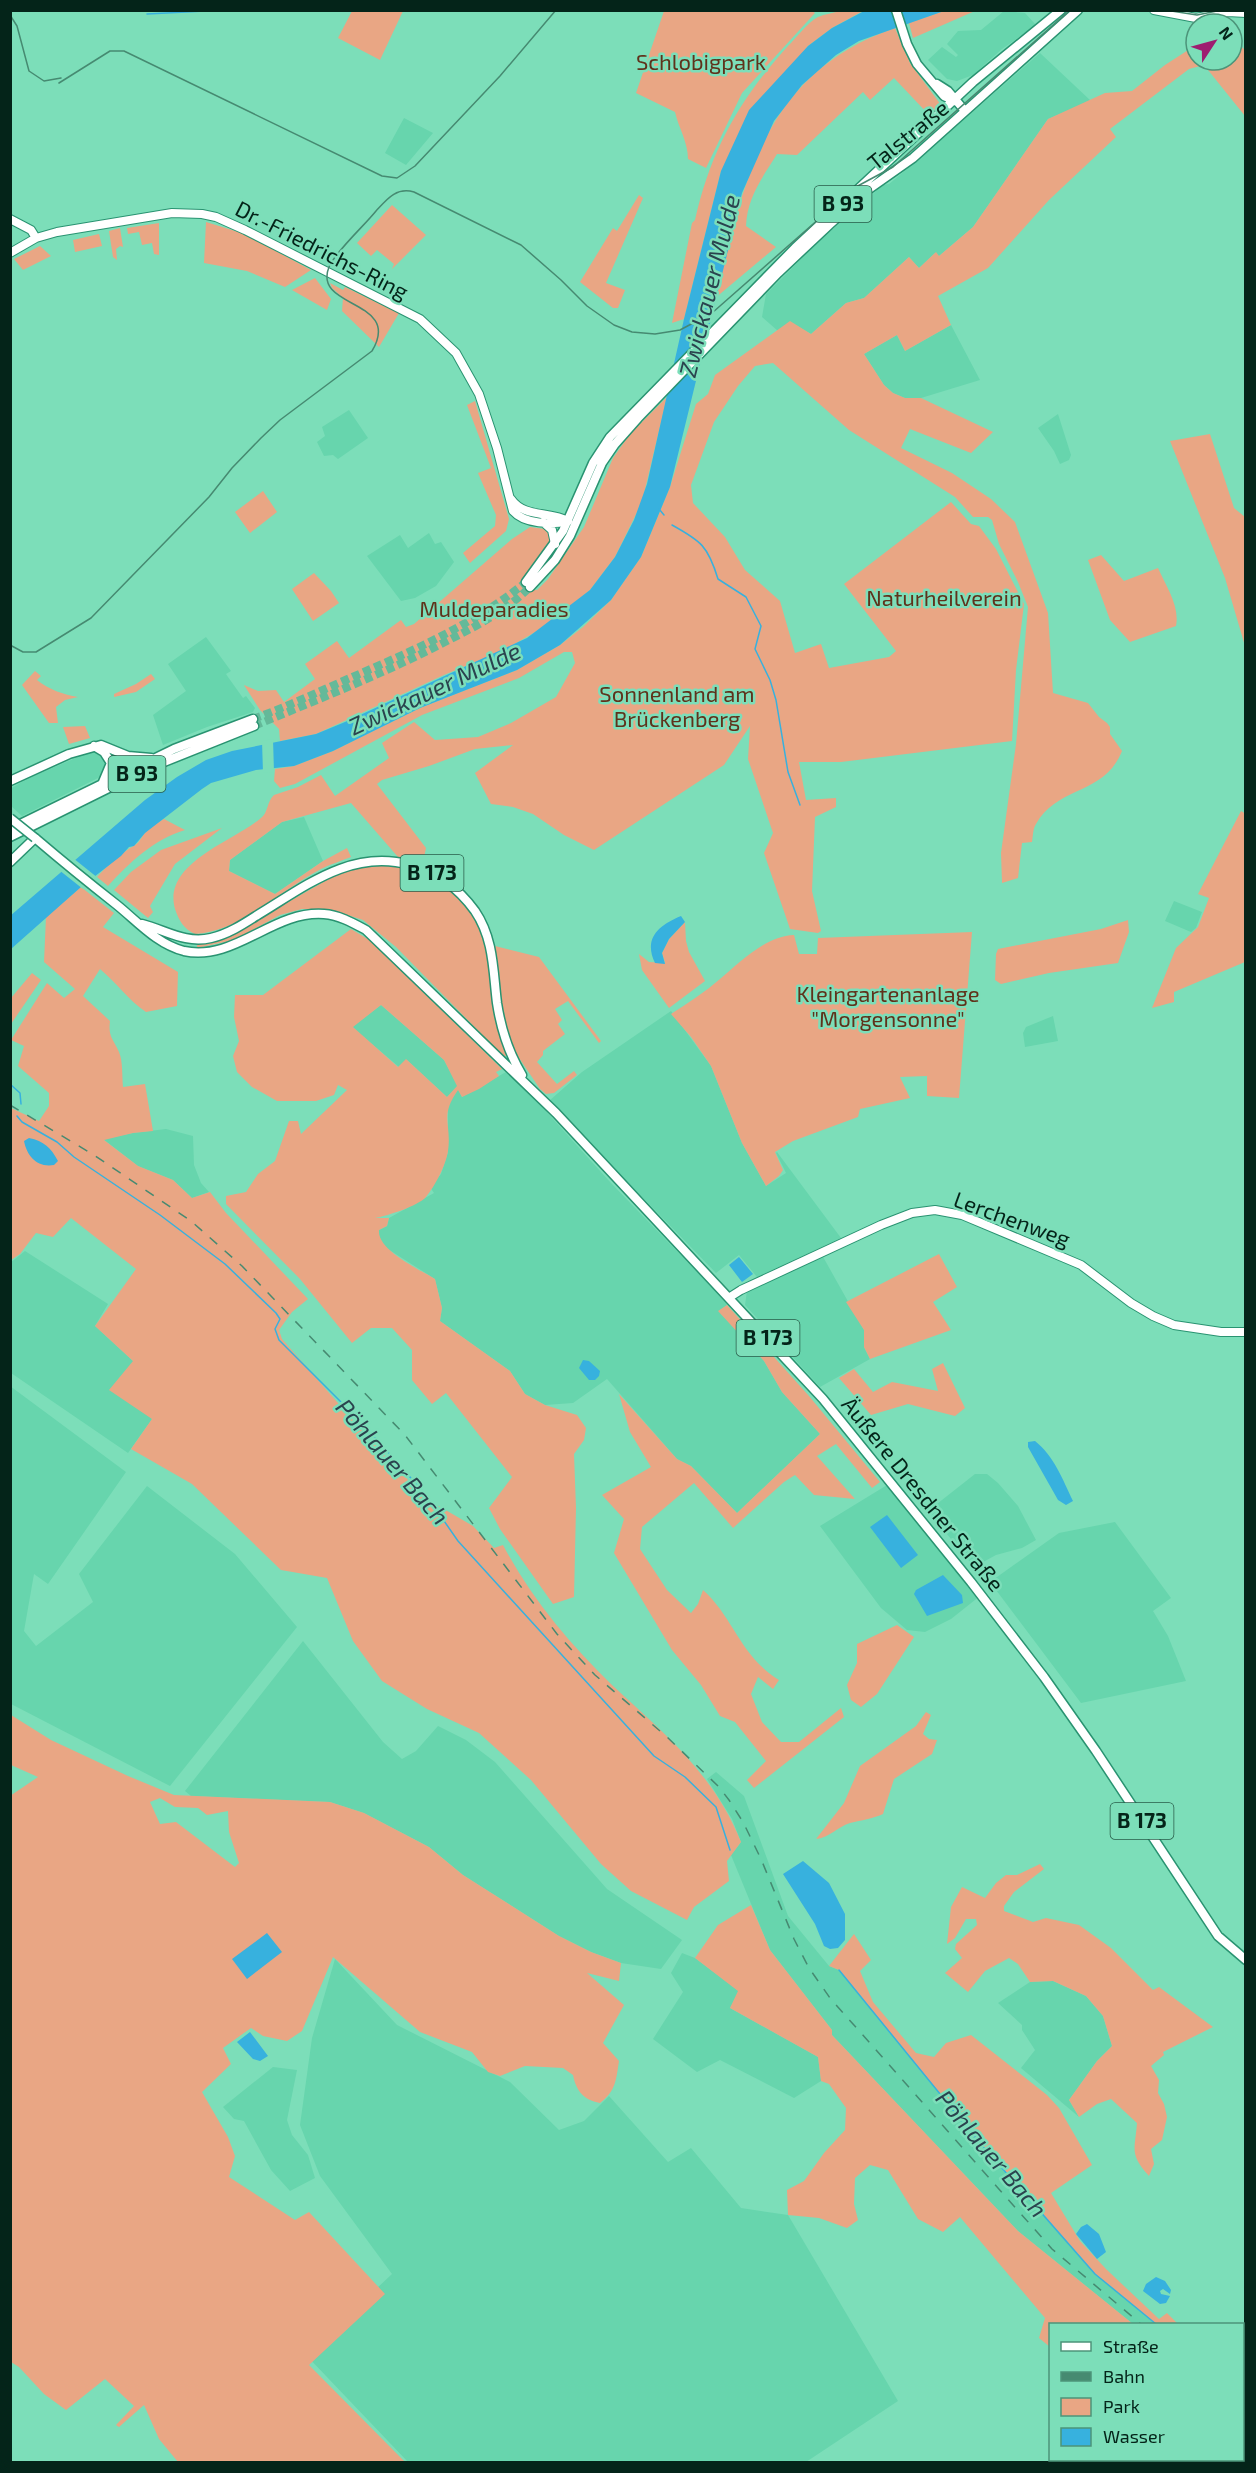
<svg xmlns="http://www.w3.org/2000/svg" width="1256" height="2473" font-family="'Exo 2',sans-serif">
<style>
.built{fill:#67d5ad}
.green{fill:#e9a684;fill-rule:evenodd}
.water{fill:#37b1de}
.pier{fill:#7cdeb9}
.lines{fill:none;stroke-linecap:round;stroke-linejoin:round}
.stream{stroke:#37b1de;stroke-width:1.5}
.primary-tunnel{stroke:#64b999;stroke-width:8;stroke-dasharray:8 4;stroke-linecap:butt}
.secondary-casing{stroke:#299371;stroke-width:10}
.primary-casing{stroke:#299371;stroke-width:11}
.secondary{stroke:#fff;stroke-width:8}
.primary{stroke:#fff;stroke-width:8}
.tram{stroke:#468a71;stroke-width:1.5}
.rail{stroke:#468a71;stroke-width:1.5;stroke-dasharray:10 10;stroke-linecap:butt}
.primary-bridge-casing{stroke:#299371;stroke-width:11;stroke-linecap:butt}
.primary-bridge{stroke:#fff;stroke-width:8}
.labels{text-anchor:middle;stroke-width:5;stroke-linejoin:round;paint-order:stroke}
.shield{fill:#7cdeb9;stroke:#285c49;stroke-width:1.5}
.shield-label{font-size:21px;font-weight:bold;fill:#042419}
.park-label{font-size:22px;fill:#5f321b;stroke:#7cdeb9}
.street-label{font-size:22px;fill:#042419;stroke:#7cdeb9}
.water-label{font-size:24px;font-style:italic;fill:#2a434e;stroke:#7cdeb9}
</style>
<rect width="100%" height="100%" fill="#7cdeb9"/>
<path class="built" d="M1004,11L1025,13L1036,25L1002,49L973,75L957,81L947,79L928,60L942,47L956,57L958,55L947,44L958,31L981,30Z
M1040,53L1091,101L1048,119L973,227L939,256L935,253L919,268L909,257L864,298L846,303L811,334L790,322L778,331L762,317L766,294L815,245L883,185L889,184L925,154Z
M404,118L433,133L406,165L385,153Z
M951,325L980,380L921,398H905L893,393L884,385L864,354L897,335L905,351Z
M349,410L368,438L338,459L333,455L324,456L317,442L325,436L322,427Z
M1058,414L1071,455L1069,460L1060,464L1054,451L1038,428Z
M429,533L435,544L441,542L454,562L436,586L415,598L401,601L367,556L400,535L408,548Z
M206,637L231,671L226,674L228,677L243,698L246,696L255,708L253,712L207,727L163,745L153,715L186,691L168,664Z
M94,752L104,758L106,765L100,777L22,816L11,806L10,789L27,779L85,754Z
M304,817L323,861L275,894L229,871L230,860L282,822Z
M1174,901L1202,912L1196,928L1191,932L1165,921Z
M381,1005L444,1060L458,1086L447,1097L407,1060L399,1067L352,1027Z
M671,1011L711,1066L742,1143L766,1186L786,1173L776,1153L777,1152L841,1238L757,1277L739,1255L716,1273L549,1101L582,1072Z
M1053,1016L1058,1041L1025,1047L1023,1033L1026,1027Z
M506,1072L543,1108L611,1183L725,1301L727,1305L719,1311L764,1361L782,1392L820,1434L737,1513L691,1466L677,1459L607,1379L573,1403L545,1405L525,1394L510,1371L440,1321L442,1308L435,1279L383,1246L378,1233L379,1230L387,1226L389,1218L434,1193L430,1187L441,1174L448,1152V1104L458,1089L462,1097Z
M166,1129L193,1136L194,1165L201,1183L209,1192L192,1198L173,1180L138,1166L103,1139L133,1133Z
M25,1251L108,1304L95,1326L133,1361L152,1419L128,1453L11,1373L10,1263Z
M822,1255L864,1330V1347L870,1359L820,1387L745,1305L747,1291Z
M10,1386L126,1472L48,1584L34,1574L24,1631L36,1646L93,1602L79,1574L147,1486L235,1554L297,1627L170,1786L11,1704Z
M975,1474H987L998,1483L1018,1506L1036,1540L1022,1548L996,1555L974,1567L928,1511Z
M892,1482L980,1596L951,1619L925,1632L907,1630L881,1608L820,1526Z
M1115,1522L1171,1598L1153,1611L1168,1636L1186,1681L1081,1703L990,1582L1059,1533Z
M303,1641L383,1742L402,1759L416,1751L438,1726L466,1740L495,1762L607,1889L682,1940L661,1969L621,1963L591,1952L559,1936L463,1875L429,1847L364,1813L330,1802L191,1796L185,1791Z
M716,1772L744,1796L788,1916L829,1966L839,1970L980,2143L1095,2274L1156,2324H1133L1018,2231L832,2035V2030L770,1950L731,1855L741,1842L732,1819L707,1779Z
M682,1953L695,1958L739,1991L730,2008L818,2057L821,2081L794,2098L720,2060L697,2072L653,2039L683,1992L671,1973Z
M335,1959L397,2025L510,2082L559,2130L584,2121L609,2096L668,2162L691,2148L741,2208L788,2215L898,2401L806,2462H408L306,2355L392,2274L320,2176L300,2125L312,2038Z
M1053,1981L1086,1996L1103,2016L1112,2046L1097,2061L1069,2100L1079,2117L1021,2068L1035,2050L1022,2030V2025L998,2003L1030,1982Z
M273,2067L297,2070L287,2120L292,2135L308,2155L315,2178L290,2191L271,2170L244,2121L234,2119L223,2107Z"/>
<path class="green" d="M811,10L815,13L742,93L706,168L688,159C688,142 679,129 675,112L636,93L664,11Z
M352,11H403L380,60L338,38Z
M841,11H863L832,28L808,46L721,171L684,319L672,323L692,223L695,220C711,149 740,99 788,46C797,37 807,23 818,17C825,14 833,13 841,11Z
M944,11H975L913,38L909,23Z
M895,28L910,63L941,105L930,116L894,78L870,100L863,92L797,155L777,154C762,178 747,198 746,226L776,247L714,299C745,180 764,73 895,28Z
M1232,38L1245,50V116L1204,65L1189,69L1110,129L1116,137L1049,200L988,268L938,296L951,325L905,351L897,335L864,354L884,385L893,393L905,398H921L993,432L971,453L910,429L901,448L952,473L991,499L1015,522L1048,613L1053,693L1088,703L1099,717L1107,723L1110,727V734L1122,751C1104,796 1058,785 1036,824C1033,828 1033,836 1032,842L1022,843L1018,878L1002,883L1001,853L1016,744L1028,607L1018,582L999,544L992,520L988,517H973L955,497L849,430L773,363L755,366L738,386L714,422L691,485L693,503L725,537L745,570L780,601L795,653L821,644L829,668L889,657L896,651L844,584L951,502L971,524L979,526L996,549L1024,604L1016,670L1012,741L841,762H799L806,800L836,798V807L815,817L812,891L821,931L818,933L790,929L789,926L764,853L773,833L748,759L750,726L724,765L594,850L564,835L533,814L513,807L491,804L475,773L513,745L475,749L429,766L382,780L377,784L426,848L423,862L398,857L351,803L282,822L230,860L229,871L275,894L323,861L347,848L351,857C341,861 331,864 321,869C280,890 243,931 195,934C184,929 179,921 175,909C162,863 234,841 261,818C268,813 267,801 274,795L298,787L321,775L335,796L389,758L382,743L414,722L435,740L478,737L511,723L556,697L575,663L572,652H564L519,678L422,715L295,784L280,788L274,781L275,769L294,766L333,751L420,708L517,670L560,645L583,627L611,600L641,557L670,487L696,404L708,394L715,375L790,321L811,334L846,303L864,298L909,257L919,268L936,252L939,256L973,227L1048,119L1105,93L1132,91L1165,65L1196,45V60H1232Z
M639,195L643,198L606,283L625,290L618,308H613L580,282L613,228L617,231Z
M392,205L426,235L392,269L394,264L377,250L371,256L357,243Z
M206,222L245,234L311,270L285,287L247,271L204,263Z
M159,223V255L154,254L152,243L142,245L139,232L128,234L127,228Z
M120,228L123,247L120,246L116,249L117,260L113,257L109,231Z
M99,234L102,246L75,252L73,240Z
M40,246L51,256L23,270L14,259Z
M315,278L331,299L327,310L292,290Z
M330,283L343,290L345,287L399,313L379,347L342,311L343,298L332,288Z
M667,397L642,502L615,557L590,590L549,624L504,650L444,675L316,734L280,741L279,729L260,710L244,685L258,691L276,690L284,702L315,679L305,664L337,641L349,658L401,620L406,627L414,624L512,539L530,527L545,529L551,538C548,552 535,568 524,577V581L532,589L537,590L548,579L584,527L613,458L630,434Z
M475,401L509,519L506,531L470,563L463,553L495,526L496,515L478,473L491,468L467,405Z
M1210,434L1234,508L1245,517V646L1225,578L1170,441Z
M263,491L277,512L250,533L235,512Z
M1101,555L1124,581L1158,568C1166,586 1180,606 1176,626L1130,642L1110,620L1088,560Z
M314,573L331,591L339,603L313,621L292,589Z
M35,671L41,676L37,680C48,689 64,695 78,697L65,700L56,707L58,723H49L22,685Z
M151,674L155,679L136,692L114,697V694L136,684Z
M85,726L90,738L69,744L63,727Z
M1241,811L1246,814L1245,962L1174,992V1002L1152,1008L1176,948L1198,927L1209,898L1198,894Z
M164,819L185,830C153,840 130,862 108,886L97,877C108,865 121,853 135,845C139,843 141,838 144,834C149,828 157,823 164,819Z
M222,828L175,864L150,906L153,912L148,918L114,890L131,872L161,850Z
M371,865C403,866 432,871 456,895C499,937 489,1001 507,1055L504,1057L396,947L363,920L332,910L302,909L280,915L234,940L197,948V943L241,929L341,872Z
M81,887L114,913L103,927L178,972L177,1006L146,1012C128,1000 117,983 100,969L83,996L110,1021C108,1037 113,1038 119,1052C123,1061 122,1077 123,1087L145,1084L153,1131L133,1133L104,1140L138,1166L173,1180L192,1198L210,1192L226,1213L308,1299L292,1312L279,1330L282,1339L366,1435L425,1498L473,1526L494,1548L503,1545C531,1598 569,1643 612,1685C664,1733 714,1774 741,1842L727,1861L729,1881L694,1907L687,1920L631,1891L601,1864L531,1780L479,1733L427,1709L382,1681L353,1641L327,1578L281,1570L192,1484L131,1449L152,1419L109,1390L133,1361L95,1326L136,1269L71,1218L53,1237L36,1233L20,1254L11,1260V1108L39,1121L49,1106V1093L18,1066L24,1046L11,1040L47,983L64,998L75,989L44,962L46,917Z
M1128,920L1129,932L1118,963L1049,973L1001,984L995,980L996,954L998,949L1101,929Z
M685,922L686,941L689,952L705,981L669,1008L642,970L639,954L649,962L665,963L662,953L669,939Z
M351,929L371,941L502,1069L496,1072L499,1076L479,1089L462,1097L458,1090C439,1117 452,1123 448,1151C446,1165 435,1186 426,1197C418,1206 387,1216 375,1218H389L387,1226L379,1230C377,1250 419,1269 435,1279L442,1308L440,1321L510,1371L525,1394L545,1405L577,1415L586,1428L584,1440L574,1454L576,1508L574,1597L553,1604L500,1529L489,1508L512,1477L446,1393L432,1404L412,1380V1350L392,1328H371L352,1343L300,1279L226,1204V1196L246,1192L258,1174L275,1161L289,1121H298L301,1134L347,1090L338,1085L334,1095L316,1101H277L252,1087L237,1072L233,1056L239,1041L234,1017L235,995H263ZM381,1005L444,1060L457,1086L447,1097L406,1059L398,1067L353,1027Z
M972,932L959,1098L927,1096V1076L900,1077L910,1098L860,1109L858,1117L793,1141L775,1152L783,1170L779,1176L766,1186L742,1143L711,1066L691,1037L671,1014C688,1003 705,992 720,979C741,961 766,936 794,935L799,954H817L818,938Z
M495,946L539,957L601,1041L599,1043L568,1001L555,1009L562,1020L558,1024L565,1034L543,1051V1055L537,1062L557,1084L574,1071L577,1075L554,1093L546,1094L540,1089L513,1049L503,1015Z
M32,973L41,980L11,1024V998Z
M939,1254L957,1287L933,1302L951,1330L870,1359L864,1347V1330L846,1302Z
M727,1305L809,1396L880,1482L872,1488L836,1444L817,1456L855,1499L814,1495L795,1475L784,1482L733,1528L694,1483L642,1527L640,1549L667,1590L691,1613L698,1604L703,1590C734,1618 740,1656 779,1680L773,1689L758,1677L751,1694L762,1722L781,1742H799L841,1708L844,1717L754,1788L747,1780L766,1761L735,1722L720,1716L701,1685L672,1650L614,1553L624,1519L602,1495L651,1467L630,1432L619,1394L677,1459L691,1466L737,1513L820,1434L782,1392L764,1361L718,1311Z
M943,1363L965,1408L955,1416L908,1404L871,1415L839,1378L854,1369L873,1392L892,1382L938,1391L932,1369Z
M897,1625L914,1637L877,1694L861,1707L851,1700L847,1685L857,1663V1644Z
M926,1712L931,1715L923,1734L929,1739L937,1740L932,1754L894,1779L883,1814C872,1819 862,1820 850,1823C837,1827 831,1837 816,1839L844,1803L860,1766L916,1726Z
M11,1715L51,1740L128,1776L174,1795L330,1802L364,1813L429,1847L463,1875L559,1936L591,1952L621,1963L619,1981L587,1973L624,2005L603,2043L619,2061C616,2080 616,2091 600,2103C583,2100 576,2090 573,2075L563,2068L525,2066L500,2076L488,2072L472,2052L420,2032L333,1957L302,2031L287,2041L263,2036L251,2028L223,2048L231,2064L202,2092L228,2137L235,2156L229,2177L295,2220L309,2212L385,2294L309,2365L405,2462H178L159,2439L144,2405L119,2427L116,2425L134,2406L105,2379L66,2410L44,2394L19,2367L11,2362L10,1796L38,1777L11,1765ZM160,1798L175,1807L198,1808L207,1815L228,1811L229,1832L239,1863L235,1867L176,1822L160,1824L150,1802Z
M1040,1864L1044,1869L1014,1892L1004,1906V1911L1033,1922L1046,1918L1079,1925L1111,1948L1153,1990L1159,1987L1213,2027L1163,2052L1164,2055L1151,2066L1159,2080L1158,2093L1164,2104L1167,2117L1162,2140L1151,2149L1154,2164L1149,2176C1129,2154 1135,2150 1137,2123L1111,2099L1097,2104L1079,2117L1069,2100L1097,2061L1112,2046L1103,2016L1086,1996L1053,1981L1030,1982L1018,1964L1009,1958L985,1971L968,1992L945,1973L962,1958L955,1949L956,1944L977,1925L976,1919H966L955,1938L947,1944L951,1907L962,1887L985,1898L996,1883L1006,1875H1017Z
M751,1905L770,1950L832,2030V2035L1018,2231L1133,2324H1050V2347L1039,2338L1045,2318L960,2217L943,2232L918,2219L888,2170L870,2165L855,2178L854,2204L858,2220L847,2228L819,2218L788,2215L787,2190L804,2181L824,2153L845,2130L846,2108L829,2084L821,2081L818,2057L730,2008L738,1991L695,1958L718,1925Z
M854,1934L871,1960L860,1971L873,2002L916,2053L934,2057L946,2043L971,2035L1047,2095L1059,2108L1092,2165L1051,2193L1080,2241L1106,2269L1159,2319L1167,2313L1178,2324H1156L1095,2274L980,2143L839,1970L829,1966Z
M1243,2459L1245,2462H1128L1129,2460Z"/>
<path class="water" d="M866,10L944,11L859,41L836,55L802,85L774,121L742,193L670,487L641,557L611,600L560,645L517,670L420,708L333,751L294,766L256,770L211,783L202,789L145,833L134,846L129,847L121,856L81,887L11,949L10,916L145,800L177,777L206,760L232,751L316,734L345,722L527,638L590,590L615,557L634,520L647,484L684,319L721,171L749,110L808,46L832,28Z
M681,916L685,922L669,939L662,953L665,964L655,963C643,938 659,925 681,916Z
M29,1138C44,1141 51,1148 58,1161L54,1165C37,1168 27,1156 24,1141Z
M739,1257L753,1274L742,1282L729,1265Z
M583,1360L589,1361L600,1371L599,1376L595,1380H589L579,1368Z
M1035,1441C1054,1456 1063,1480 1073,1501L1066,1505L1058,1500L1028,1447V1442Z
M887,1515L918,1555L901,1568L870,1527Z
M943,1575L962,1595L963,1603L927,1616L914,1594L916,1590Z
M803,1861L829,1883L845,1914V1940L838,1948L830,1949L824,1946L815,1924L783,1874Z
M267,1933L282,1952L247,1979L232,1959Z
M250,2032L268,2056L260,2061L253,2059L237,2042Z
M1087,2224L1099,2234L1106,2252L1097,2259L1076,2234L1081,2227Z
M1156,2277L1165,2281L1171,2290L1170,2294L1163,2289L1160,2291L1161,2294L1170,2296L1166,2303L1160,2304L1143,2291L1146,2284Z"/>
<path class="pier" d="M273,739L274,772L263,773L262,741Z
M73,858L98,878L83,889L59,870Z"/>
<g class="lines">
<path class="stream" d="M147,14L225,10
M659,509L664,515
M672,525C701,541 708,546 718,579L746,597L761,626L755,649L770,680L776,700L788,772L800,805
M10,1084L20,1093L21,1104
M17,1116L22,1122L57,1142L74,1157L160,1215L225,1264L276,1313L280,1319L275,1329L279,1340L361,1422L426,1495L458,1541L654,1756L685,1777L716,1807L730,1850
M839,1970L980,2143L1095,2274L1156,2324"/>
<path class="primary-tunnel" d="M253,719C286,707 318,692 350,678C410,652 475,624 526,582
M254,726C319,699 383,674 445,642C475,627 506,611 530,587"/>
<defs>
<path id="secondary" d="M1154,10L1196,18L1228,12L1246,13
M10,219L31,230L36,238
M10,253L36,238L57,232L172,213L202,214L216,217L245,230L420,319L456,353L479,394L497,448L513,511C524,524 552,525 568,521
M511,499C524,518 549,511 568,521
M543,522L552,530L555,544
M730,1297L741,1290L881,1225L912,1213L935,1210L962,1215L1081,1265L1131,1303L1153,1316L1174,1325L1221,1332H1246"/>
<path id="primary" d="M896,10L907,44L917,64L944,96L955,101
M937,84L948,91L965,111
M526,582L563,531L593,463L610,437L795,248L973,82L1061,10
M530,587L555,560L570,536L602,463L615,444L638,418L778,273L829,225L869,189L913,158L1078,10
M94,746L104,752L111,763L103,782
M10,781L69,754L101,745L128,756L151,758
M10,829L174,749L253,719
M10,837L149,768L254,726
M10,862L35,838C62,861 89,883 117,905C138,922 157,944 184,951C235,962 273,910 324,914C339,915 353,923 366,930L556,1113L823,1399L971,1582L1044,1677L1096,1751L1218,1936L1246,1960
M142,924C166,930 185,944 211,938C228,934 242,925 256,916C303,888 351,848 410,865C437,872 459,889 475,911C494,939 493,971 497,1003C501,1029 508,1052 522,1075"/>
</defs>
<use href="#secondary" class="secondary-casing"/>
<use href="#primary" class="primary-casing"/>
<use href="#secondary" class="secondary"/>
<use href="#primary" class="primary"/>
<path class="tram" d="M1165,10L1197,15L1222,10
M10,15L17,26L29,71L44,81L61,78
M59,83L110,51H124L382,176L397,178L415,166L500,76L556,10
M10,645L23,652H36L91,618L209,497L232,468L261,438L280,420L372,351C403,299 312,309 329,267C335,252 365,225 376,211C387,199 396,187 414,192L521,245L561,280L587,306L614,325L632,332L655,334L680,330L712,313L854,188L893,167L1070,10"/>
<path class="rail" d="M10,1105L94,1155L191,1221L242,1266L405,1435L557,1634L595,1675L667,1737L719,1787L729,1800L743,1822L761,1859L794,1939L809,1968L830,1998L1052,2249L1141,2324"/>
<defs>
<path id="primary-bridge" d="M10,818L35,838"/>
</defs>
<use href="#primary-bridge" class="primary-bridge-casing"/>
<use href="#primary-bridge" class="primary-bridge"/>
</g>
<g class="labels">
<g class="shield">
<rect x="814.5" y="186" width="57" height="36" rx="4.5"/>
<rect x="108.5" y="756" width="57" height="36" rx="4.5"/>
<rect x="400.5" y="855" width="63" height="36" rx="4.5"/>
<rect x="736.5" y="1320" width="63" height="36" rx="4.5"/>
<rect x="1110.5" y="1803" width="63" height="36" rx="4.5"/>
</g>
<g class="shield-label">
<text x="843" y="211">B 93</text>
<text x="137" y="781">B 93</text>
<text x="432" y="880">B 173</text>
<text x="768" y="1345">B 173</text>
<text x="1142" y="1828">B 173</text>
</g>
<g class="park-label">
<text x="701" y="70">Schlobigpark</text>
<text x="944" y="606">Naturheilverein</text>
<text x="494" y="617">Muldeparadies</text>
<text x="677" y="702">Sonnenland am<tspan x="677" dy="25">Brückenberg</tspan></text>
<text x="888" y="1002">Kleingartenanlage<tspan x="888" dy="25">"Morgensonne"</tspan></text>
</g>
<g class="street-label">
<text transform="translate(908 135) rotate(-39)" y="8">Talstraße</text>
<text transform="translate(322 250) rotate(27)" y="8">Dr.-Friedrichs-Ring</text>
<text transform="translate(1012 1219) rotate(20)" y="8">Lerchenweg</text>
<text transform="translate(923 1494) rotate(51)" y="8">Äußere Dresdner Straße</text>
</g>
<g class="water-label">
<text transform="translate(710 286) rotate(-76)" y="8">Zwickauer Mulde</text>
<text transform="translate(435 689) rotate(-25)" y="8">Zwickauer Mulde</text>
<text transform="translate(392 1462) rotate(49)" y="8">Pöhlauer Bach</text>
<text transform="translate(991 2154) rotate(50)" y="8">Pöhlauer Bach</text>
</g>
</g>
<rect width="1256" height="2473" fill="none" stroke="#042419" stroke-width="24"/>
<rect x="1049" y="2323" width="195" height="138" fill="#7cdeb9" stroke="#4c9479" stroke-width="1.5"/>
<rect x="1061" y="2342" width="30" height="9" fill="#ffffff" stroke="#4c9479" stroke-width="1.5"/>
<text x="1103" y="2353" font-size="18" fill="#042419">Straße</text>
<rect x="1061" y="2372" width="30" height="9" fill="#468a71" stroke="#4c9479" stroke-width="1.5"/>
<text x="1103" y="2383" font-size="18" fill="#042419">Bahn</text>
<rect x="1061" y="2398" width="30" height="18" fill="#e9a684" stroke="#4c9479" stroke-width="1.5"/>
<text x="1103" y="2413" font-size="18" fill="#042419">Park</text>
<rect x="1061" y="2428" width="30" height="18" fill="#37b1de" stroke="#4c9479" stroke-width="1.5"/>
<text x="1103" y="2443" font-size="18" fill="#042419">Wasser</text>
<g transform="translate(1214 42) rotate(54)"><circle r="28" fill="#7cdeb9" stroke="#4c9479" stroke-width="1.5"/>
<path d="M0-4.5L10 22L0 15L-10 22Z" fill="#9e1d70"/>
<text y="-9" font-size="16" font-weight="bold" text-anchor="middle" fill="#042419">N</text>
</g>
</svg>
